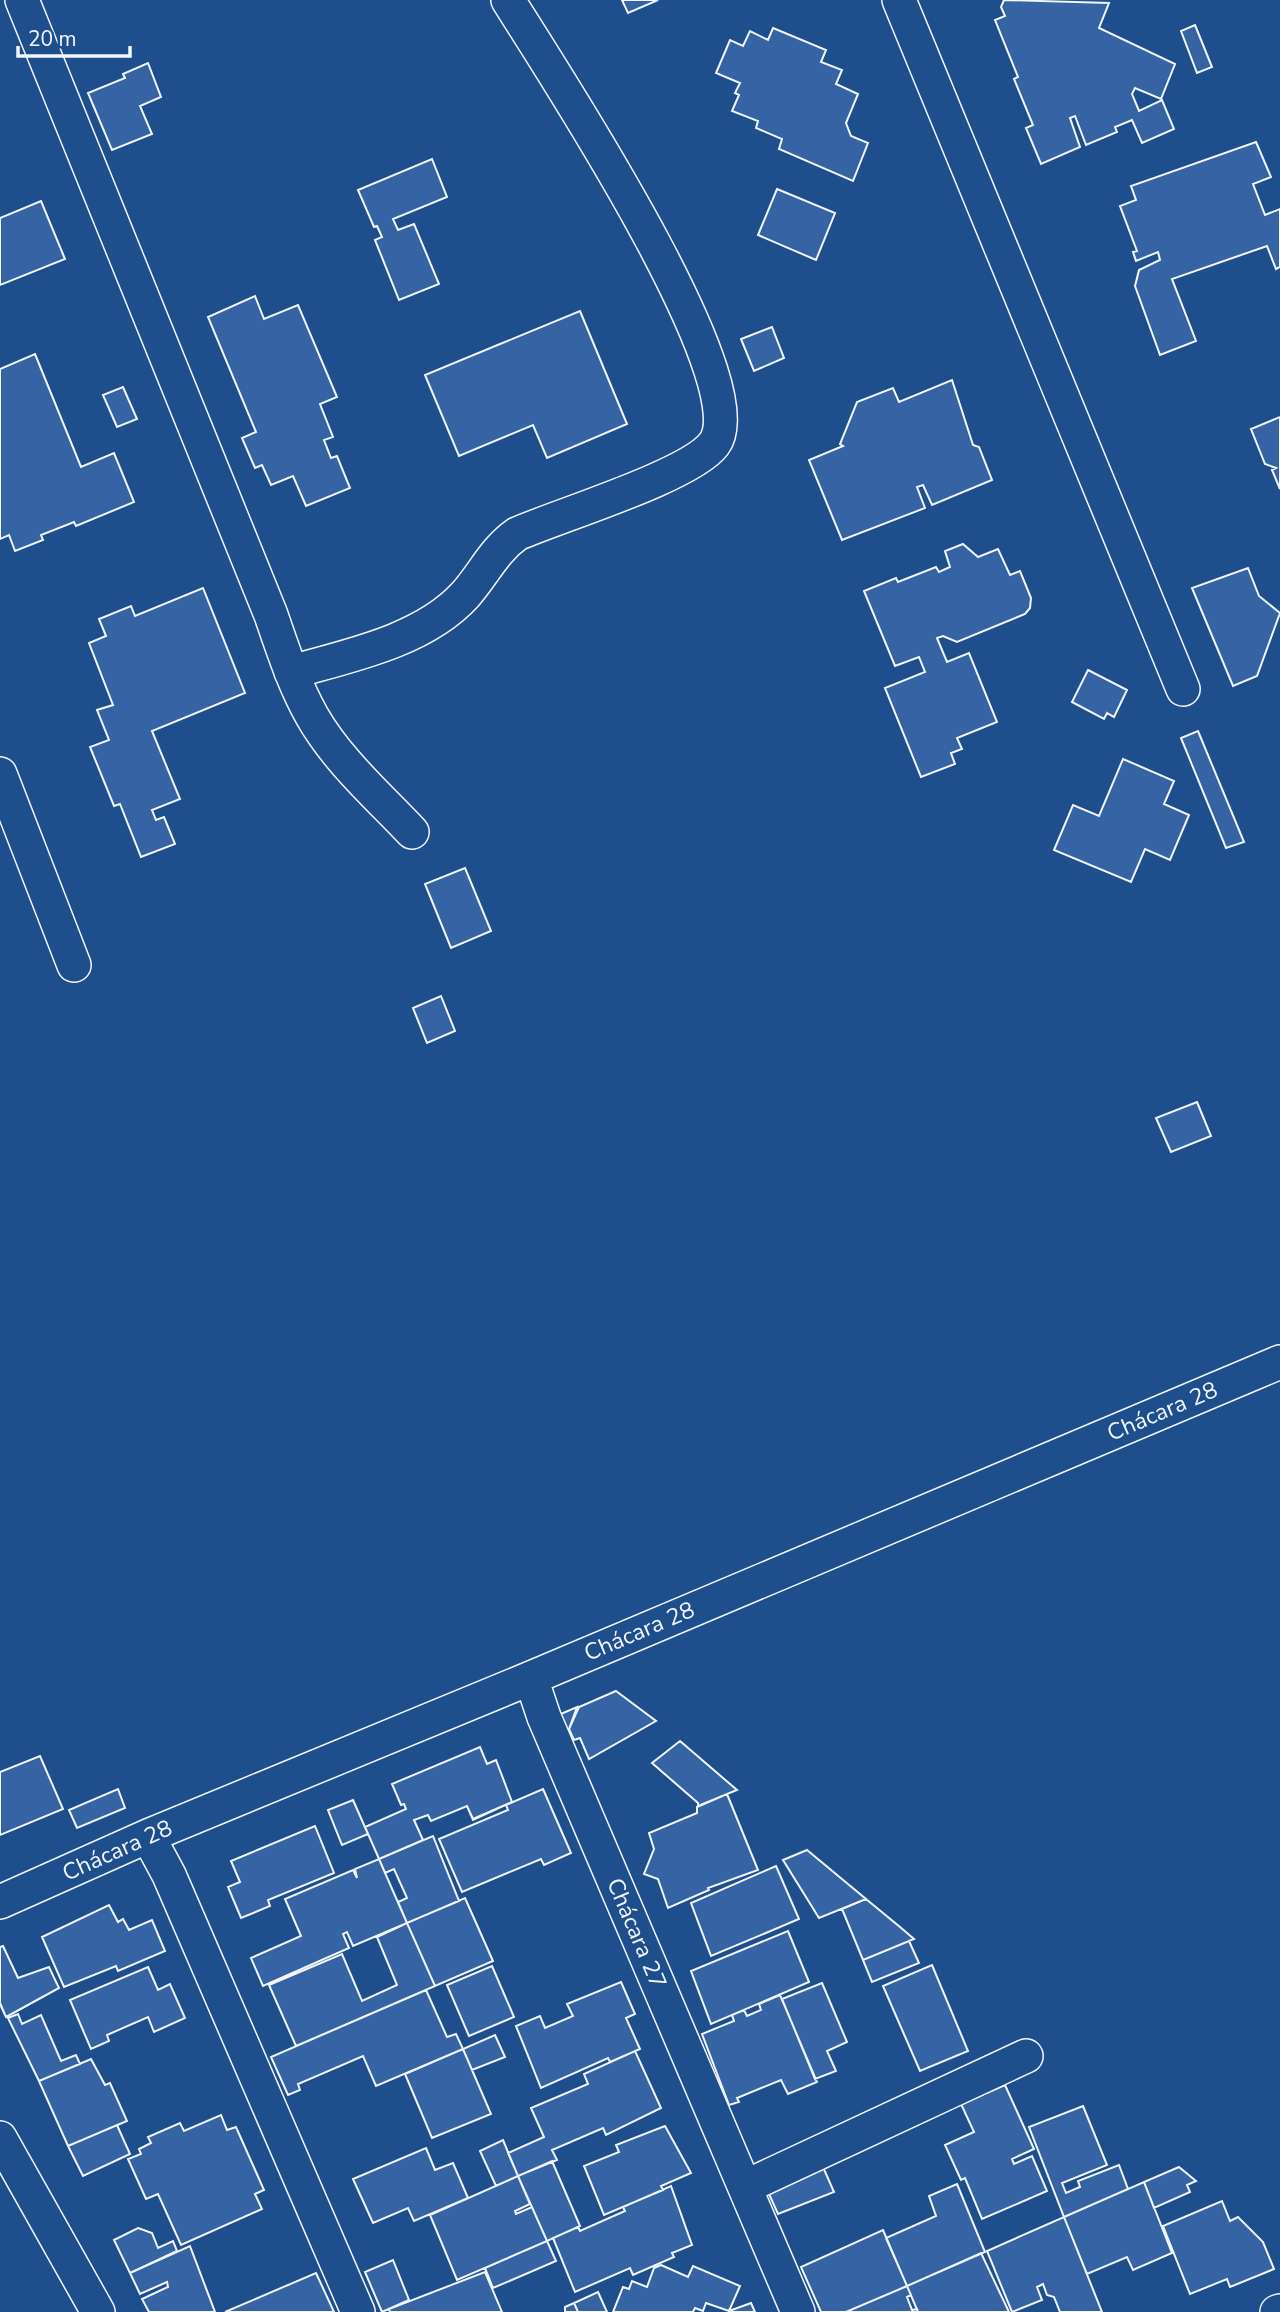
<svg xmlns="http://www.w3.org/2000/svg" width="1280" height="2312" font-family="'Nunito Sans',sans-serif">
<style>
.building{fill:#3563a3;stroke:#f2f6ff;stroke-width:2}
.lines{fill:none;stroke-linecap:round;stroke-linejoin:round}
.street-casing{stroke:#f2f6ff;stroke-width:36}
.street{stroke:#1f4e8c;stroke-width:33}
.labels{text-anchor:middle;stroke-width:5;stroke-linejoin:round;paint-order:stroke}
.street-label{font-size:23px;fill:#f2f6ff;stroke:#1f4e8c}
</style>
<rect width="100%" height="100%" fill="#1f4e8c"/>
<path class="building" d="M622,0H658L628,13Z
M1004,0L1109,3L1099,28L1175,64L1161,99L1135,88L1132,94L1139,111L1162,100L1174,129L1142,143L1132,120L1115,127L1117,132L1086,145L1075,116L1070,118L1080,147L1041,164L1026,128L1033,125L1014,79L1018,77L995,20L1005,16L1001,7Z
M1195,25L1212,67L1197,73L1181,31Z
M773,28L826,50L821,62L842,70L836,84L858,94L846,123L851,136L868,143L853,181L779,149L782,139L756,128L758,121L732,111L739,95L735,93L740,83L716,73L730,40L743,46L750,31L768,40Z
M148,63L161,97L140,106L152,134L112,150L88,93L125,78L123,74Z
M1256,142L1271,177L1253,184L1265,215L1280,209V267L1276,269L1267,246L1172,279L1196,341L1160,355L1135,286L1139,270L1160,260L1158,252L1136,261L1133,252L1137,251L1120,206L1136,200L1131,186Z
M432,159L447,197L393,219L398,230L414,224L439,284L399,300L375,240L382,237L377,226L374,227L358,190Z
M777,189L835,213L816,260L758,235Z
M41,201L65,259L0,285V218Z
M255,296L264,319L298,305L337,397L320,404L333,437L324,440L331,458L337,456L350,488L306,506L293,476L271,485L262,465L255,468L242,438L256,432L208,317Z
M580,311L627,424L547,458L533,425L459,456L425,375Z
M772,327L784,358L754,371L741,339Z
M35,354L81,467L114,453L134,502L76,526L74,522L41,535L43,540L15,551L9,535L0,539V369Z
M952,380L973,445L979,447L992,480L932,505L923,485L917,487L925,508L842,540L809,460L843,446L840,444L857,402L893,388L899,402Z
M123,387L137,419L117,427L103,395Z
M1280,417V489L1272,470L1276,468L1265,464L1251,429Z
M963,544L978,557L998,549L1010,575L1020,571L1031,598L1030,608L1025,614L957,642L943,636L937,638L947,662L969,653L997,722L957,738L962,749L951,753L955,764L921,777L885,688L925,672L919,657L895,666L864,591L896,578L898,582L936,567L939,572L950,567L945,551Z
M1248,568L1259,596L1280,613L1257,676L1233,686L1192,588Z
M203,588L245,693L152,731L180,799L152,810L156,820L164,817L175,844L141,857L120,804L114,806L90,747L109,740L97,710L113,705L89,643L106,636L99,619L131,606L135,616Z
M1088,670L1127,690L1114,717L1107,713L1104,719L1072,702Z
M1198,731L1244,842L1226,848L1181,738Z
M1123,759L1174,781L1164,804L1189,815L1170,860L1145,849L1131,882L1054,850L1073,805L1099,816Z
M465,868L491,931L451,948L425,884Z
M441,996L455,1031L427,1043L413,1008Z
M1197,1102L1211,1136L1171,1152L1156,1118Z
M616,1691L656,1721L589,1759L580,1738L574,1740L569,1729L579,1707Z
M616,1691L656,1721L589,1759L580,1738L574,1740L569,1729L579,1707Z
M577,1707L569,1729L563,1732L556,1716Z
M680,1741L737,1790L698,1806V1803L652,1763Z
M480,1747L487,1764L496,1760L512,1802L473,1820L467,1806L431,1821L428,1815L414,1820L423,1840L379,1859L365,1827L406,1809L404,1804L401,1805L392,1784Z
M480,1747L487,1764L496,1760L512,1802L473,1819L467,1806L431,1821L428,1815L414,1820L423,1840L379,1859L365,1827L406,1809L404,1804L401,1805L392,1784Z
M40,1756L63,1809L0,1835V1772Z
M118,1789L125,1808L77,1828L69,1810Z
M543,1789L571,1853L544,1865L541,1859L462,1892L439,1839L508,1810L506,1805Z
M727,1794L758,1870L708,1888L709,1890L668,1908L658,1879L644,1874L654,1849L649,1833L697,1813V1807Z
M353,1800L368,1834L342,1845L328,1810Z
M315,1826L334,1873L268,1900L270,1906L241,1918L228,1887L240,1882L231,1861Z
M315,1826L334,1873L268,1900L270,1906L241,1918L228,1887L240,1882L231,1861Z
M433,1836L459,1901L407,1923L398,1902L407,1898L394,1869L385,1873L379,1859Z
M807,1850L866,1899L819,1918L783,1860Z
M379,1859L407,1923L353,1946L347,1932L343,1934L349,1948L263,1986L251,1958L301,1936L285,1899L353,1870L357,1878L355,1869Z
M776,1866L799,1919L711,1956L691,1903Z
M465,1898L493,1961L435,1986L407,1923Z
M866,1899L900,1927L914,1939L863,1960L842,1909Z
M109,1905L118,1922L123,1919L129,1930L152,1920L165,1951L118,1971L116,1966L64,1987L42,1937Z
M109,1905L118,1922L123,1919L129,1930L152,1920L165,1951L118,1971L116,1966L64,1987L42,1937Z
M407,1923L435,1986L296,2046L269,1985L342,1954L362,2001L397,1985L377,1937Z
M788,1931L809,1982L711,2024L691,1971Z
M909,1941L919,1963L872,1982L863,1960Z
M3,1946L18,1978L49,1967L59,1988L6,2017L0,2004V1947Z
M3,1946L18,1978L49,1967L59,1988L6,2017L0,2003V1947Z
M932,1965L968,2051L920,2071L883,1986Z
M492,1966L514,2017L469,2036L447,1985Z
M148,1967L158,1990L170,1984L185,2018L154,2032L148,2017L107,2035L109,2041L91,2049L70,2000Z
M621,1982L635,2014L626,2018L640,2049L610,2062L608,2058L541,2088L516,2026L540,2016L545,2028L573,2016L567,2004Z
M822,1983L847,2042L827,2051L836,2071L815,2079L782,1999Z
M426,1990L447,2037L456,2034L463,2049L376,2086L363,2056L298,2084L300,2090L288,2095L271,2057Z
M780,1995L817,2082L788,2094L781,2080L737,2098L739,2102L729,2105L702,2034L734,2021L732,2015L744,2010L747,2016L761,2010L759,2004Z
M18,2014L22,2024L41,2015L61,2061L76,2055L80,2064L39,2081L8,2018Z
M495,2035L505,2057L472,2070L463,2049Z
M463,2049L491,2114L432,2138L405,2074Z
M635,2051L661,2108L606,2135L603,2128L552,2150L557,2160L518,2176L508,2153L544,2137L531,2108L588,2084L584,2074Z
M91,2059L105,2085L110,2083L127,2121L68,2146L39,2081Z
M1005,2085L1034,2149L1012,2159L1014,2164L1032,2156L1047,2191L982,2219L965,2178L961,2180L945,2145L974,2132L961,2104Z
M1083,2106L1107,2165L1062,2183L1066,2193L1080,2187L1078,2181L1119,2165L1128,2189L1064,2217L1029,2127Z
M221,2115L227,2130L236,2127L264,2190L255,2194L262,2209L181,2245L158,2194L146,2199L128,2159L141,2154L139,2149L151,2143L148,2137L180,2123L184,2131Z
M117,2125L130,2154L83,2176L68,2146Z
M665,2126L691,2173L661,2186L663,2190L604,2215L584,2166L619,2152L616,2145Z
M503,2140L518,2176L496,2186L480,2151Z
M426,2148L435,2170L453,2163L468,2198L414,2221L408,2208L373,2223L353,2179Z
M552,2161L580,2226L547,2241L518,2176Z
M823,2167L834,2192L778,2214L769,2194Z
M1179,2167L1196,2181L1187,2185L1190,2192L1154,2208L1144,2182Z
M518,2176L530,2204L515,2211L516,2214L532,2207L547,2241L457,2280L430,2215Z
M1144,2182L1172,2253L1133,2270L1127,2257L1087,2274L1064,2217Z
M957,2184L985,2252L907,2286L886,2238L936,2216L929,2196Z
M671,2186L692,2245L672,2253L674,2257L633,2275L630,2268L575,2292L553,2238L578,2227L580,2231L625,2211L623,2207Z
M1222,2201L1230,2221L1238,2217L1263,2242L1274,2269L1230,2287L1227,2279L1190,2294L1163,2226Z
M1064,2217L1102,2312H1060L1054,2297L1047,2295L1043,2284L1037,2287L1042,2300L1012,2312L987,2251Z
M138,2228L152,2233L158,2248L173,2241L177,2251L130,2273L114,2240Z
M883,2230L907,2286L846,2312H821L801,2267Z
M547,2241L556,2261L493,2288L485,2268Z
M190,2246L215,2312H149L142,2299L168,2287L167,2282L140,2294L130,2273Z
M981,2253L1009,2312H918L907,2286Z
M393,2260L409,2300L382,2312L365,2272Z
M661,2265L688,2277L693,2266L740,2286L729,2311L706,2303L703,2311L695,2308L693,2312H613L623,2287L629,2289L632,2281L647,2287L654,2268Z
M485,2272L502,2312H390L389,2309Z
M316,2273L334,2312H225Z
M907,2286L911,2295L907,2297L912,2310L917,2309L918,2312H846Z
M598,2292L607,2312H578L574,2303Z
M574,2303L578,2312H565V2307Z
M751,2303L755,2312H729V2311Z"/>
<g class="lines">
<defs>
<path id="street" d="M22,0L271,615C283,650 294,684 312,716C337,760 378,796 412,832
M899,0L1183,689
M291,672C348,656 423,641 465,595C483,575 494,550 517,534C560,515 690,476 714,444C760,384 547,63 508,0
M0,774L74,965
M531,1678L544,1717L798,2312
M148,1836L169,1875L358,2312
M0,1902L148,1836L531,1678L1280,1362
M0,2138L98,2312
M745,2187L1026,2056
M1277,2312L1280,2311"/>
</defs>
<use href="#street" class="street-casing"/>
<use href="#street" class="street"/>
</g>
<g class="labels">
<g class="street-label">
<text transform="translate(1162 1411) rotate(-23)" y="8">Chácara 28</text>
<text transform="translate(639 1631) rotate(-23)" y="8">Chácara 28</text>
<text transform="translate(117 1850) rotate(-24)" y="8">Chácara 28</text>
<text transform="translate(637 1933) rotate(67)" y="8">Chácara 27</text>
</g>
</g>
<path d="M18 46v10h112v-10" fill="none" stroke="#f2f6ff" stroke-width="3.5"/>
<text x="28" y="46" font-size="21" fill="#f2f6ff" stroke="#1f4e8c" stroke-width="5" paint-order="stroke">20 m</text>
</svg>
